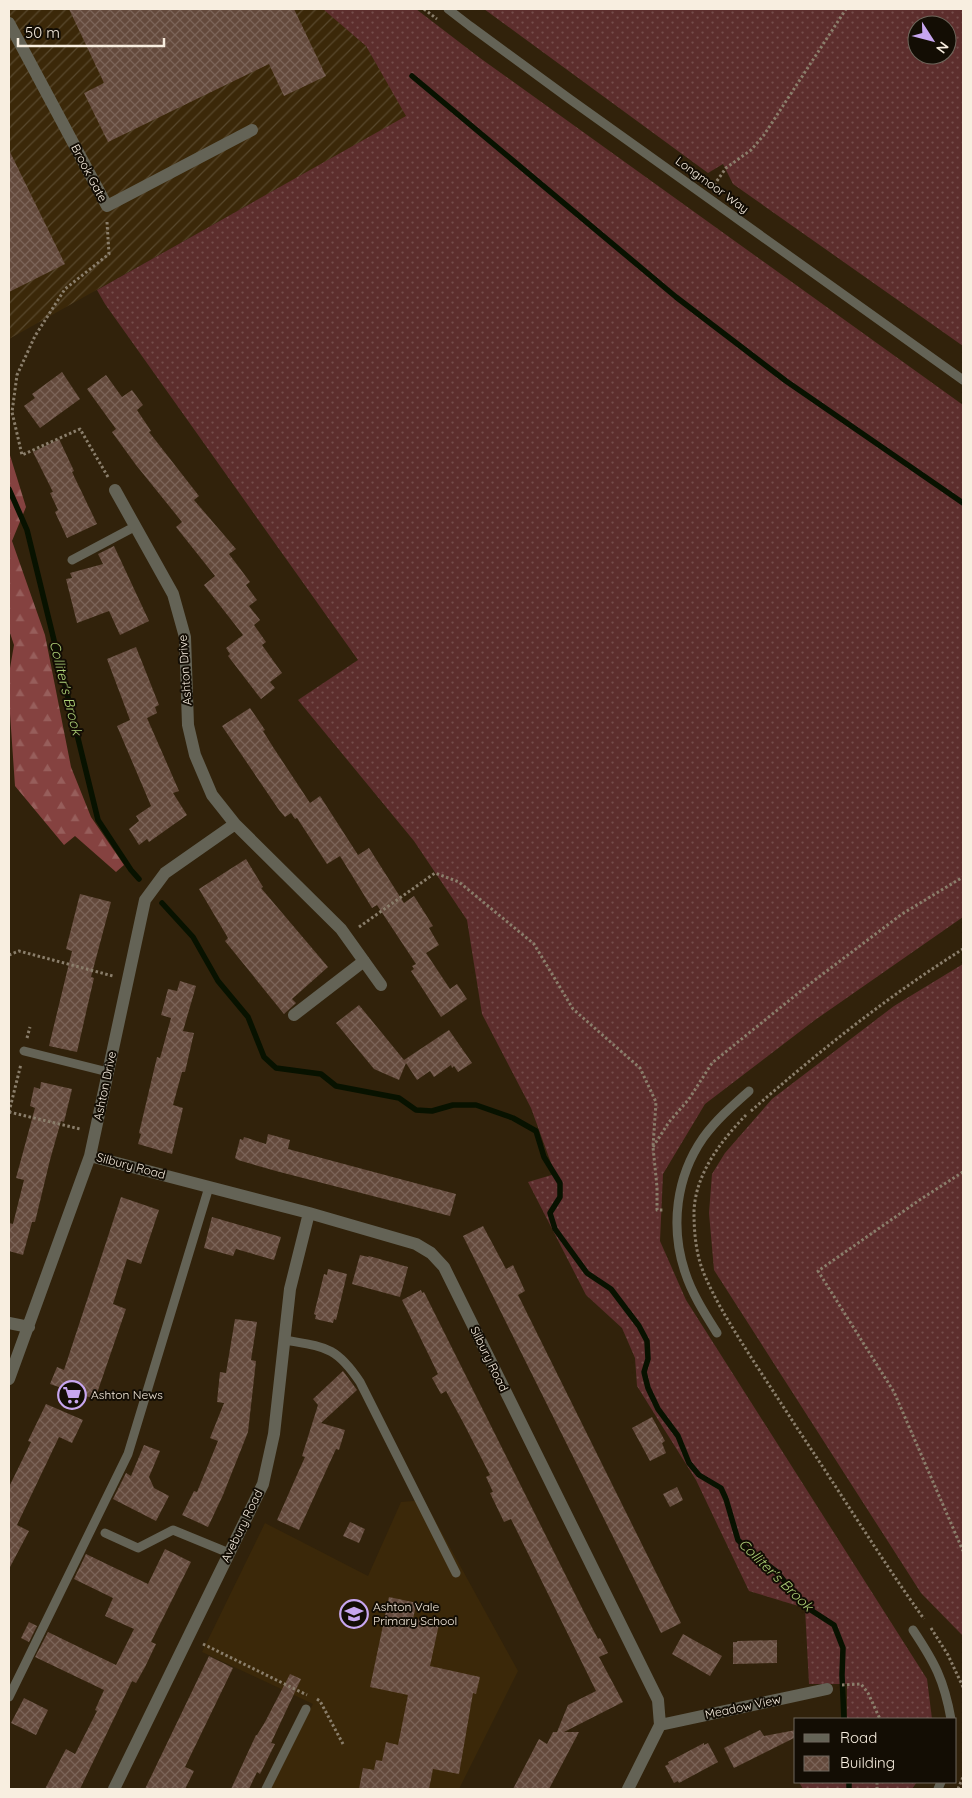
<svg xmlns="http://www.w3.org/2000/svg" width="972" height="1798" font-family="Quicksand,sans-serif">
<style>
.built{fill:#3b2809}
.industrial{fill:url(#industrial-furrows)}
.grass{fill:url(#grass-dots);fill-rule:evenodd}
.forest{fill:url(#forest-firs)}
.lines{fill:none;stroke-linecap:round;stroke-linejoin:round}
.stream{stroke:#081200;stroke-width:5.5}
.building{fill:url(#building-cross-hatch)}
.path{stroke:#8a7e6b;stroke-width:3;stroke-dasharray:2.5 2.5;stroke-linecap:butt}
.service{stroke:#646356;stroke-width:9}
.minor{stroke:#646356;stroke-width:12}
.labels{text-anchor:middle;stroke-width:4;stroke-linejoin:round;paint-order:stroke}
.street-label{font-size:12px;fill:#f8eee0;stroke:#130d04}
.poi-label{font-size:12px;fill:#f8eee0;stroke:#130d04;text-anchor:start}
.water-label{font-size:14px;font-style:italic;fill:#accf76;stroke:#130d04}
</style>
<defs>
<pattern id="industrial-furrows" width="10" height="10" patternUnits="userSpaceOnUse" patternTransform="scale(1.25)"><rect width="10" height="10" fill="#3b2809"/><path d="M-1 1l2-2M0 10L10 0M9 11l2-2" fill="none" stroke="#58482d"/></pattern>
<pattern id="grass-dots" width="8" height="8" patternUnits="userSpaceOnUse" patternTransform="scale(1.25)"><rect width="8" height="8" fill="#5d2e2d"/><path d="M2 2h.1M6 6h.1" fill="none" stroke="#754d4b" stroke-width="1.8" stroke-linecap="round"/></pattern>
<pattern id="forest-firs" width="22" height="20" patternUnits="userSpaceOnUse" patternTransform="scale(1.25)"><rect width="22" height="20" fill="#854240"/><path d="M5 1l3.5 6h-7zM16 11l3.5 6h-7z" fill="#975e5b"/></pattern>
<pattern id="building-cross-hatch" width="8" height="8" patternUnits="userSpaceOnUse" patternTransform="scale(1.25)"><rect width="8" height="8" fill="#644a3c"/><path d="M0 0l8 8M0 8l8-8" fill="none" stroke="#7b6458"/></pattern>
</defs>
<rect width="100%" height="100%" fill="#31220b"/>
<path class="built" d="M424,1500L518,1671L459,1789H270L313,1704L202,1652L265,1523L368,1576L401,1502Z"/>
<path class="industrial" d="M9,9H324L366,46L407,116L9,339Z"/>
<path class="grass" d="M323,9H416L480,58L963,405V917L815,1020L705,1104L663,1174L660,1241L686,1300L927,1679L932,1719H847V1684H809L805,1608L749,1591L696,1480L637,1386L635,1358L622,1328L586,1295L528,1182L555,1174L531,1108L482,1014L467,920L414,841L298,700L358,660L105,304L97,290L406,116L366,46Z
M484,9H963V346L733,184L723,164L708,173ZM917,25H947V55H917Z
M963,964V1636L921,1593L714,1270L709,1213L712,1174L725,1153L772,1099L894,1006Z
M799,1782H917L912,1789H803Z"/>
<path class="forest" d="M9,452L26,507L12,541L45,635L71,767L91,817L124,865L116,872L75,836L64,845L15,786L9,699V674L14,645L9,630Z"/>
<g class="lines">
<path class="stream" d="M412,76L676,297L786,381L963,503
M9,489L27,530L98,820L131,870L139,879
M162,903L193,937L218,981L248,1017L264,1057L276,1068L321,1074L336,1086L399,1098L416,1110L432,1111L453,1105H476L513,1118L536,1131L544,1157L560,1183V1197L550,1213L555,1229L587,1273L611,1289L639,1326L647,1341L648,1359L644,1372L648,1388L658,1409L678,1436L689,1463L699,1475L721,1488L726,1499L738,1540L749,1551L777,1572L803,1605L834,1625L843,1648L842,1675L844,1719
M849,1782V1789"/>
</g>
<path class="building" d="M69,9H294L326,76L284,96L269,64L108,142L84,93L104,83Z
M9,150L65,264L9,292Z
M62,372L80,399L40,428L24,406L35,398L32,394Z
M106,375L122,397L132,390L143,405L137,410L151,431L149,432L199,496L194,500L236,549L229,554L250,582L246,585L257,600L249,606L260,620L254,625L266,642L262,645L282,673L270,682L275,688L261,699L228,656L230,654L226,648L243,635L204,585L215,576L176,527L182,522L136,465L112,432L116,429L87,389Z
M59,439L74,471L72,472L97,524L67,538L55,512L58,510L50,493L53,492L33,452Z
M114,546L149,621L120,635L109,611L77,623L66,579L72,578L70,573L103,564L98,554Z
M136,647L159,705L155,707L157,713L147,718L179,791L173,793L187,815L149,842L147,839L139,845L129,829L139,821L136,816L151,806L117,726L130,720L107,659Z
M250,708L265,730L263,731L273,747L310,803L320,796L358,855L369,848L404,903L414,896L433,926L429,928L439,945L426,953L450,989L457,984L467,999L441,1017L411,971L414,969L412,966L416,964L377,905L372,908L340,856L327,864L297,818L295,819L291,813L285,817L279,810L222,726Z
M246,859L263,887L261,888L328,967L292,999L296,1003L284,1014L225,941L228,938L199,889Z
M80,894L111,902L91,977L94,978L77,1052L49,1046L72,951L66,949Z
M180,981L196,986L183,1031L194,1033L185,1072H182L173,1105L183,1108L172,1154L138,1144L141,1134L139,1133L157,1057L160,1058L171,1018L161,1015L168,989L177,991Z
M359,1005L404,1060L449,1030L472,1063L458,1072L454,1066L452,1068L451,1065L434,1077L430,1071L417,1080L406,1063L399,1080L374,1069L336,1023Z
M41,1082L72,1089L64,1122L61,1121L50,1160L35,1222H32L23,1255L9,1251V1223L13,1224L24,1180L16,1178L35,1108L30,1106L34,1087L40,1089Z
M268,1134L290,1140L288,1149L456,1194L450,1216L276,1171L238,1160L235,1158L240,1139L243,1140L244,1137L266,1144Z
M121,1197L159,1210L141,1264L127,1259L113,1304L126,1309L95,1399L50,1384L57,1367L64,1370Z
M212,1217L281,1237L274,1260L236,1249L233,1256L204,1248Z
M483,1226L506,1269L513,1265L525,1291L518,1295L681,1623L661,1633L463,1236Z
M360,1255L368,1257L369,1256L408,1267L400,1297L352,1284Z
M328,1269L347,1274L336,1320L334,1319L333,1323L315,1319L316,1315L314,1314L324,1274L327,1275Z
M421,1290L422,1293L424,1292L584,1612L598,1639L600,1638L608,1653L599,1657L623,1702L564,1732H579L549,1789H513L539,1739L547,1744L553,1732H557L568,1705L596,1691L511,1519L504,1522L490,1493L493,1492L486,1477L490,1475L464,1424L446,1391L441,1394L432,1378L438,1374L402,1300Z
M235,1319L257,1322L251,1360L256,1361L248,1432L223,1495L208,1527L182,1515L194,1491L197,1492L218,1441L210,1438L224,1403L217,1402L220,1372L226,1373Z
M343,1371L357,1390L321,1423L345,1430L339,1450L336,1449L299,1530L277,1520L305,1457L302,1456L318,1405L313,1399Z
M46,1404L83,1420L72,1443L59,1437L17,1525L29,1531L9,1569V1487L31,1442L28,1441Z
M652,1417L665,1441L662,1443L666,1453L650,1461L632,1428Z
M144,1445L160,1451L149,1477L154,1488L169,1496L156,1521L113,1499L126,1473L131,1476Z
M677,1487L683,1500L670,1507L663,1494Z
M350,1522L365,1529L359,1543L343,1536Z
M165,1549L191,1562L151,1642L156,1644L145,1667L136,1683L132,1681L80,1789H45L66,1749L75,1754L97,1711L95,1710L104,1690L35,1657L48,1632L116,1665L134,1629L105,1616L113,1598L74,1579L86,1554L148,1584Z
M389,1597L417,1603L413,1618L439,1624L430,1666L480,1677L476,1694L473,1693L459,1774L433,1769L429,1789H359L363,1768L374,1770L376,1760L382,1761L386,1742L398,1745L408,1695L370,1687Z
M29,1622L37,1626L29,1642L21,1638Z
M683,1634L722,1656L710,1676L672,1654Z
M777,1640V1663L733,1664V1642H737V1641Z
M209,1656L233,1668L185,1767L194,1771L185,1789H145Z
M290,1674L301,1679L271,1743L275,1744L260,1774L257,1772L249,1789H231L256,1735H257L265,1722Z
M24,1698L48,1710L36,1735L11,1723Z
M760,1730L764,1736L796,1730V1737L734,1768L724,1748Z
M704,1743V1745L708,1743L718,1762L679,1783L678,1781L674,1783L665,1766L669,1764L668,1762Z"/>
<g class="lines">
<path class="path" d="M424,9L437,19
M714,185L726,168L751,150L764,135L846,9
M107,222L109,254L65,289L35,336L17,375L12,412L22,455L80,429L108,477
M359,927L435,873L459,882L534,944L573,1009L640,1068L656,1102L653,1147L657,1187V1210H664
M9,955L19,951L113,976
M27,1038L30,1027
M751,1111C818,1052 888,996 963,949
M9,1112L80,1129
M9,1112L21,1064
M746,1115C721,1141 695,1174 694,1212C694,1233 696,1256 705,1276C716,1302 732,1327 747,1351C765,1379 783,1406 801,1434C842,1495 881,1559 924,1619
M653,1147L669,1122L689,1099L712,1063L807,986L902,914L963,877
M963,1172L921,1199L818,1271L894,1392L963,1551
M931,1628L948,1655L963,1687
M203,1644L307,1695
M842,1685L861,1684L868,1693L880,1719
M317,1699L320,1701L343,1744
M877,1782V1789
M958,1789L963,1777"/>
<path class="service" d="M448,9L470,26L571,100L963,380
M72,560L136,526
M24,1051L108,1072
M717,1333C705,1314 692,1294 685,1272C670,1227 676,1177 703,1138C716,1120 732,1106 749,1091
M285,1340C325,1347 336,1346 360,1382L456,1573
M105,1533L138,1548L173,1530L229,1553
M913,1630C935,1663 944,1680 951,1719
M9,1697L128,1454L209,1187
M266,1789L306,1709
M938,1789L941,1782"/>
<path class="minor" d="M9,23L107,206L252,130
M115,490L173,594L185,637L188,725L195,755L212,795L235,824L341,929L381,985
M294,1015L364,961
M90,1156L309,1213L416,1244L431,1253L444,1267L658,1700L660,1725L628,1789
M9,1323L29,1327
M9,1379L90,1156L145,900L165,873L235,824
M660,1725L827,1689
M114,1789L263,1484L274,1434L290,1289L309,1213"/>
</g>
<defs>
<symbol id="supermarket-ring" viewBox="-11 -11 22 22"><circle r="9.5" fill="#130d04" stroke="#c7a6ef" stroke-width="1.5"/><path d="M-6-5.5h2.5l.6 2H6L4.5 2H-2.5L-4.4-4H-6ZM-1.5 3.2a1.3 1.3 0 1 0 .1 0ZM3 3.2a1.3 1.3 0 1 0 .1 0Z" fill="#c7a6ef"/></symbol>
<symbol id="school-ring" viewBox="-11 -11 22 22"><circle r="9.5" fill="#130d04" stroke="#c7a6ef" stroke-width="1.5"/><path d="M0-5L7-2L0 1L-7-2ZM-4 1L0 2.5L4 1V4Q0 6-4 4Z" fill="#c7a6ef"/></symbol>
</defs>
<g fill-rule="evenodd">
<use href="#supermarket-ring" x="56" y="1379" width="32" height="32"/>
<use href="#school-ring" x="338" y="1598" width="32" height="32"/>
</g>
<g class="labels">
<g class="street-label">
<text transform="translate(89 173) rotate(62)" y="4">Brook Gate</text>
<text transform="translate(712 185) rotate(36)" y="4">Longmoor Way</text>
<text transform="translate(185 670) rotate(-94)" y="4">Ashton Drive</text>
<text transform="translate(105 1086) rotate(-78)" y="4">Ashton Drive</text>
<text transform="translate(131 1166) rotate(15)" y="4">Silbury Road</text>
<text transform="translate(489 1359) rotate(64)" y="4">Silbury Road</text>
<text transform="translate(242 1526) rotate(-64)" y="4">Avebury Road</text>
<text transform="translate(743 1707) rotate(-12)" y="4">Meadow View</text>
</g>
<g class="poi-label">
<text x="91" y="1399">Ashton News</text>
<text x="373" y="1611">Ashton Vale<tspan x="373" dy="14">Primary School</tspan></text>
</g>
<g class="water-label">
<text transform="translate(66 688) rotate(76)" y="5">Colliter's Brook</text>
<text transform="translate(776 1575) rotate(44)" y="5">Colliter's Brook</text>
</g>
</g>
<rect width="972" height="1798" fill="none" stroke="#f8eee0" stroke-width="20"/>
<rect x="794" y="1718" width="162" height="65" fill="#130d04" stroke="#6f675c"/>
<rect x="804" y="1734" width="25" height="8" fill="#646356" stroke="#6f675c"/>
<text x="840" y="1743" font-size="15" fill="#f8eee0">Road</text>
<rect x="804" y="1756" width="25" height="15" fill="url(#building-cross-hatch)" stroke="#6f675c"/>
<text x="840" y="1768" font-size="15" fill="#f8eee0">Building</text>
<g transform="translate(932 40) rotate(126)"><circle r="24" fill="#130d04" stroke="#6f675c"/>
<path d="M0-4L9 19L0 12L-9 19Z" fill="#c7a6ef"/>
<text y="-8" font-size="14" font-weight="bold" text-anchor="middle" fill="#f8eee0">N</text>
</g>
<path d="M18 38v8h146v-8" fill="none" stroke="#f8eee0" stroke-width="2.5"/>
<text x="25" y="38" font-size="15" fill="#f8eee0" stroke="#130d04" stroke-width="4" paint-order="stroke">50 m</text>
</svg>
